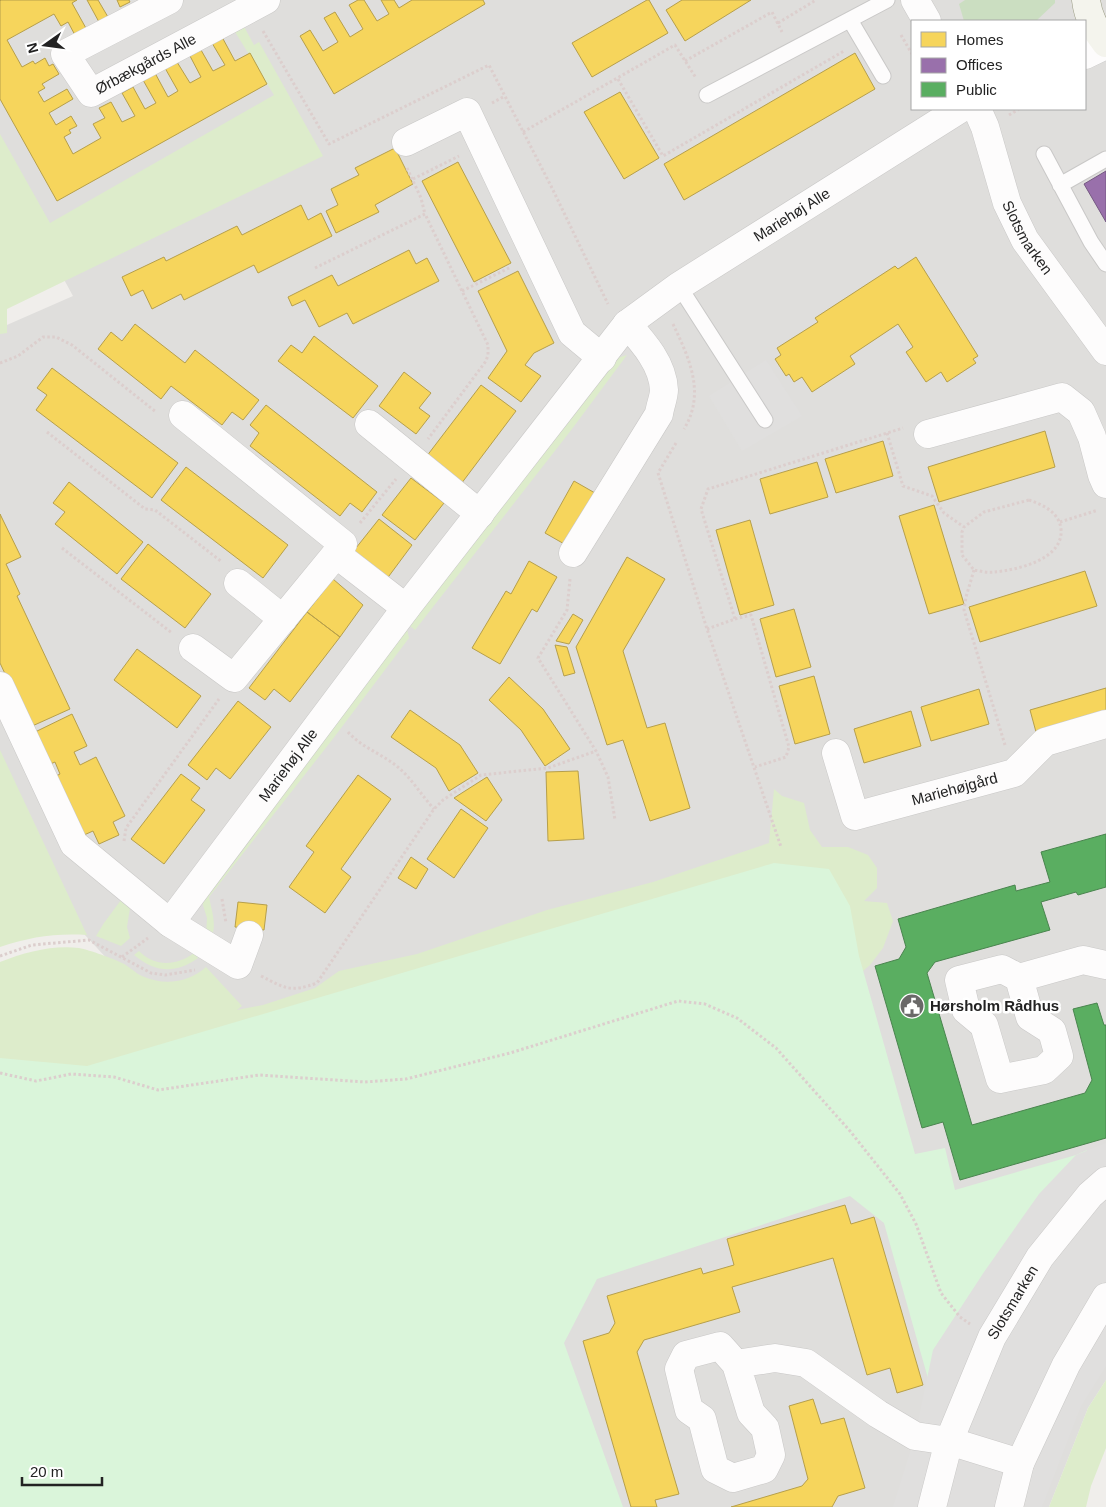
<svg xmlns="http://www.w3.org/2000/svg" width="1106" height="1507" font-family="Helvetica,sans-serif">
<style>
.residential{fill:#dfdedc;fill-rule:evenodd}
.grass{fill:#ddeccb}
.forest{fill:#cbdec1}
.park{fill:#daf5da}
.parking{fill:#e0dfde}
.homes{fill:#f6d55c;stroke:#b69f4b}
.offices{fill:#9970ab;stroke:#755982}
.public{fill:#5aae61;stroke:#49844e}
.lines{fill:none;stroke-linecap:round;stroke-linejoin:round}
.lane-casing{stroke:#c9c8c7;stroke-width:17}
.street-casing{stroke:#c9c8c7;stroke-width:29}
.secondary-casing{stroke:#999a82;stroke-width:29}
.path{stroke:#dccecd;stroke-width:3;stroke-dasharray:2.5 2.5;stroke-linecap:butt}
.lane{stroke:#fdfcfc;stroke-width:15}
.street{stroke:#fdfcfc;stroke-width:28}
.secondary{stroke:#f4f4ed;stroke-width:28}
.labels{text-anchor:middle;stroke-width:5;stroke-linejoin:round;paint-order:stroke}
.street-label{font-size:15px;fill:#222;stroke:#fff}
.poi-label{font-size:15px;font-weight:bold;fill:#222;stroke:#fff;text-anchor:start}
</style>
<rect width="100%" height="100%" fill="#f0eeeb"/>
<path class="residential" d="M0,0H1106V1380L1088,1408L1049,1507H602L507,1389L71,920L0,777V328L73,296L0,162ZM912,21H1085V109H912Z"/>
<path class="grass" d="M241,21L254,45L259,42L323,156L7,309V333L0,334V134L50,223L274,95L232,27Z
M627,355L572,429L415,630L410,626L434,594L617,358Z
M407,629L409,638L332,740L209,897C212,912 217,924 211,940L206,935L207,918L202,902Z
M0,750L87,935C55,933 30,937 0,947Z
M774,789L782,796L804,803L810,830L822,847H848L868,855L877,868V888L864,901L887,903L893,921L883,948L870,965L856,977L404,1073L0,1067V962C26,952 52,945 79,948C90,950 114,959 122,963C129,966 135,973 142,976C164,986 188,983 206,967L242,1006L237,1010L263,1005L315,988L339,971L417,954L547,910L653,882L769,843Z
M121,900L130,908L127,927L130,938L121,946L96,936L104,923Z
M139,951C154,967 177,966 194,953L198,958C175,974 156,973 134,955Z
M1106,1380V1448L1091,1486L1086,1507H1049L1088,1408Z"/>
<path class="forest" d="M965,0H1055V3L1036,21H964L959,4Z"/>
<path class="park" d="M774,863L829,869L850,906L859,956L915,1154L945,1148L955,1190L1076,1155L1087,1150L931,1389L884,1223L850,1196L597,1279L564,1343L623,1507H0V1058L87,1066Z"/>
<path class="parking" d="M766,360L802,416L742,451L709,396Z
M1106,1143V1366L1081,1406L1042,1507H893L915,1436L933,1350L984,1272L1039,1194L1076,1155Z"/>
<path class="homes" d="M1,0H77L72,3L87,30L76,37L68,22L61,26L54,14L7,40L22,67L33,61L35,64L45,58L49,66L53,64L59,74L42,84L45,88L38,92L44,102L67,89L73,99L49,113L56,125L71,116L77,126L69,130L71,133L64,137L73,154L101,138L93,124L105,118L99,108L111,102L122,122L135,116L122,93L133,87L145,109L156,103L143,80L155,73L168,97L178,91L165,68L177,62L190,83L201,77L190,56L201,50L213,71L225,65L212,43L222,37L235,61L250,53L267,84L57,201L0,99V1Z
M87,0H98L108,17L99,22Z
M117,0H129L130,2L120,7Z
M358,0H364L377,21L389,14L381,0H394L399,8L412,0H483L485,4L334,94L300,36L310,30L323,51L338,42L324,18L335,12L350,37L363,29L349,5Z
M647,0H649L668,33L592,77L572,43Z
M682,0H751L685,41L666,10Z
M855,53L875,89L684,200L664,164Z
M620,92L659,158L624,179L584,112Z
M395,148L413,184L375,205L379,212L336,233L326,211L338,205L331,189L359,175L355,168Z
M458,162L511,263L474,282L422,181Z
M301,205L308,220L321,213L332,236L258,273L254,265L184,300L181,294L152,309L143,290L131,296L122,277L164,257L166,261L237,226L242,235Z
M409,250L416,264L427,258L439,281L353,324L347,313L319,327L305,300L292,306L288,297L332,275L338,286Z
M916,257L978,356L973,359L976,363L947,382L941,372L926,382L906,352L913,347L898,324L850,356L855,364L812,392L802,377L794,382L789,374L786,376L775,359L781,355L777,348L818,322L815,318L895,266L898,269Z
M518,271L554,343L534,353L525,365L541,376L521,402L488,378L507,351L478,291Z
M135,324L185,363L195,350L259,400L243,420L232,412L222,425L171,386L161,399L98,349L111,332L122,341Z
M314,336L378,386L353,418L278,361L291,345L302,353Z
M52,368L178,463L152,498L36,410L47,395L37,388Z
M404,372L431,393L419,408L430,416L416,434L379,406Z
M481,385L516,411L458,488L423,461Z
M266,405L377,492L362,512L350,503L340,516L250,446L259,433L250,425Z
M1045,431L1055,467L939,502L928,467Z
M883,441L893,476L836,493L825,459Z
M817,462L828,497L770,514L760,479Z
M186,467L288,545L263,578L161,500Z
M411,478L444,503L415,540L382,515Z
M574,481L595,493L566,545L545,533Z
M69,482L143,542L117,574L55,524L65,512L53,503Z
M934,505L964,604L929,614L899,516Z
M0,514L21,557L6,564L20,594L17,596L70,709L30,727L0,663Z
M379,519L412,545L386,580L352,553Z
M750,520L774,605L740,615L716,530Z
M148,544L211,594L185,628L121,579Z
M627,557L665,579L623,651L647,728L665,723L690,808L650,821L623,740L607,745L576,647Z
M529,561L557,577L537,612L532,609L500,664L472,648L506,591L511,594Z
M1085,571L1097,606L980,642L969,607Z
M333,579L363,605L340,637L307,612Z
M794,609L811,667L776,677L760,619Z
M307,612L340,637L290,702L274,689L265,700L249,688Z
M573,614L583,620L569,644L556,641Z
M555,645L567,647L575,673L564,676Z
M137,649L201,696L177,728L114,680Z
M814,676L830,734L795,744L779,686Z
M509,677L543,709L570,749L545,766L521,730L489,700Z
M1106,688V711L1036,732L1030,710Z
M979,689L989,724L931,741L921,707Z
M238,701L271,727L230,779L216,768L207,780L188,765Z
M410,710L460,745L478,773L449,791L436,768L391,737Z
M911,711L921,746L864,763L854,729Z
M72,714L87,746L74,752L80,765L96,757L125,816L113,822L119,835L99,844L93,831L84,835L56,776L60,774L55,762L48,765L33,733Z
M578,771L584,839L548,841L546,772Z
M181,774L200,788L191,800L205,810L164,864L131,839Z
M358,775L391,799L341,869L351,877L325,913L289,887L314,852L306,846Z
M487,777L502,800L486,821L454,798Z
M461,809L488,828L454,878L427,859Z
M411,857L428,869L416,889L398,878Z
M238,902L267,905L264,930L235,927Z
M845,1205L851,1224L874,1217L923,1385L897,1393L890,1368L867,1375L833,1258L732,1287L740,1312L644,1340L637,1352L679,1494L655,1500L657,1507H631L583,1341L609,1333L615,1323L607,1296L701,1268L703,1274L734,1265L727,1239Z
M813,1399L821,1424L844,1418L865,1488L838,1496L832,1507H731L802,1486L808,1479L789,1406Z"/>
<path class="offices" d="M1106,171V222L1084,184Z"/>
<path class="public" d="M1106,834V887L1078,895L1076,892L1041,902L1050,930L935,962L927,973L972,1125L1085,1093L1092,1080L1073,1009L1097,1003L1104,1025H1106V1138L960,1180L943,1122L922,1128L875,966L899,959L906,947L898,919L1015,885L1016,891L1050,882L1041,852Z"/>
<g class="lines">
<defs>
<path id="lane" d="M850,20L883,76
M707,95L887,0
M1044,154L1091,242L1106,264
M1060,185L1106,159
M679,286L765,420"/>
<g id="street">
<path id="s1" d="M169,0L65,54L91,93L266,0"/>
<path d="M915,0L927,21"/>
<path d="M1085,55L1106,45"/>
<path id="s2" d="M977,109L985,127L1007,203L1025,240L1106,351"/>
<path d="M406,142L467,112L572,333L602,358"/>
<path d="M183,415L343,544L336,554L406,608"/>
<path d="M369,424L480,514"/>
<path d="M928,434L1062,397L1081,412L1092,437L1102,475L1106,484"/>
<path d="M573,553L659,414C660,406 664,397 664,390C663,364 643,342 627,324"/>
<path d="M238,583L283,619"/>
<path d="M193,648L234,678L336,554"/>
<path id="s3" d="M0,686L74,844L170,923L406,608L627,324L679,286L960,109"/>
<path id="s4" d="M836,753L855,816L1014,773L1045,742L1106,724"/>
<path d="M170,923L238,965L249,935"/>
<path d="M1019,978L1030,1017L1052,1031L1059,1056L1044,1070L1000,1079L984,1025L966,1010L959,980L1002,969L1019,978L1083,960L1106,965"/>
<path d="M736,1364L720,1346L686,1355L679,1369L689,1410L702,1419L715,1469L733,1478L764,1469L771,1455L765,1428L751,1413L736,1364L775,1358L806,1363L878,1414L915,1436L949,1441L1020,1463"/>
<path id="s5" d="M932,1507L949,1441L992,1337L1040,1257L1090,1195L1106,1181"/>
<path d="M1009,1507L1020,1463L1066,1365L1106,1297"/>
</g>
<path id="secondary" d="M1086,0C1088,17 1095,29 1106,43"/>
</defs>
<use href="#lane" class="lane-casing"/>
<use href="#street" class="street-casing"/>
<use href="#secondary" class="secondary-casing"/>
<path class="path" d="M778,23L816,0
M263,31L329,144L489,65L552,188L608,304
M901,35L912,54
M685,61L772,12L782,32
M618,79L663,156L844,51
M492,103L505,96
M1009,115L1019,109
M523,132L675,45L696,78
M407,168L421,198L425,214
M413,179L459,156
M315,268L425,214L488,345V355L486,361L428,439
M462,291L511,267
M673,324C689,358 706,393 684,429
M0,363L18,356L43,337H56L72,345L156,412
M47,432L145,509L155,510L222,562
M887,433L903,486L932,496L944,513L964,527
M676,443L658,473L707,629L781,847
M1029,500C1043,505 1059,512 1061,529C1064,559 1018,570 994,572C987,573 980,571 974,570L962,555V532L964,527L984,512Z
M1060,522L1098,510
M360,523L396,479
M62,548L172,633
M974,570L966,597L964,610L1005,745
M570,579L567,610L538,658L596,751L608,777L615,820
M735,619L751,615L789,747L786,757L755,767
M707,629L735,619L701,509L708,489L903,428
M348,732C362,748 383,754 399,768C412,779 422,796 434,809
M124,841L126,828L219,699
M222,899L226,923
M0,956L32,945L89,940L151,973L165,975L195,970
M122,957L148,938
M261,976C285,988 290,993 317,983L434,809L443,800L481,775L548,768L596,751
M0,1073L36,1081L71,1074L114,1077L158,1090L259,1075L365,1082L406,1079L510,1053L678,1001L705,1004L737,1018L776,1048L850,1131L900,1194L916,1224L941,1293L960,1317L970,1324"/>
<use href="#lane" class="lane"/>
<use href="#street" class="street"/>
<use href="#secondary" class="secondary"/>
</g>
<defs>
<symbol id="civic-disc" viewBox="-11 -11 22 22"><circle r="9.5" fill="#6a6968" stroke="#fff"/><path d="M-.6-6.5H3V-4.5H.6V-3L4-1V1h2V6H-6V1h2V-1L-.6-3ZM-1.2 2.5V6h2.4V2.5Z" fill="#fff"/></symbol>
</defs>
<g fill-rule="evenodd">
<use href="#civic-disc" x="898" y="992" width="28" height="28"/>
</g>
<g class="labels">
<g class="street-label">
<text dy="5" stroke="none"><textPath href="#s1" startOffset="226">Ørbækgårds Alle</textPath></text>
<text dy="5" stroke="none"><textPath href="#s3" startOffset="1250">Mariehøj Alle</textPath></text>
<text dy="5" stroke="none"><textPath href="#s2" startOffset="139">Slotsmarken</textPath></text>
<text dy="5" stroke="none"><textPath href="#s3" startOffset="496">Mariehøj Alle</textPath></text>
<text dy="5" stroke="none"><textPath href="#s4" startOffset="169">Mariehøjgård</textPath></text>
<text dy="5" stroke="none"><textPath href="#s5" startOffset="221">Slotsmarken</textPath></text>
</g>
<g class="poi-label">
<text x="930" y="1011">Hørsholm Rådhus</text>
</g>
</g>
<rect x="911" y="20" width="175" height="90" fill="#ffffff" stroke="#a7a7a7"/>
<rect x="921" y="32" width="25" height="15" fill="#f6d55c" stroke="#a7a7a7"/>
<text x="956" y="45" font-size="15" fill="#222222">Homes</text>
<rect x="921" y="58" width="25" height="15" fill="#9970ab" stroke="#a7a7a7"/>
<text x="956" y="70" font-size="15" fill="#222222">Offices</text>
<rect x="921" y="82" width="25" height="15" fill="#5aae61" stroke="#a7a7a7"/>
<text x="956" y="95" font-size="15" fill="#222222">Public</text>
<g transform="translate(45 45) rotate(256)" stroke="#ffffff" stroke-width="4" paint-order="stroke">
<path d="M0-4L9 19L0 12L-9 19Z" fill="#222222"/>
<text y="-8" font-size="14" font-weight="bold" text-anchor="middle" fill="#222222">N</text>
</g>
<path d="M22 1477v8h80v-8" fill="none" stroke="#222222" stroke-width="2.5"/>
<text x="30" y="1477" font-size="15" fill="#222222" stroke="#ffffff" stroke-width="4" paint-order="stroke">20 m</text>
</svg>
